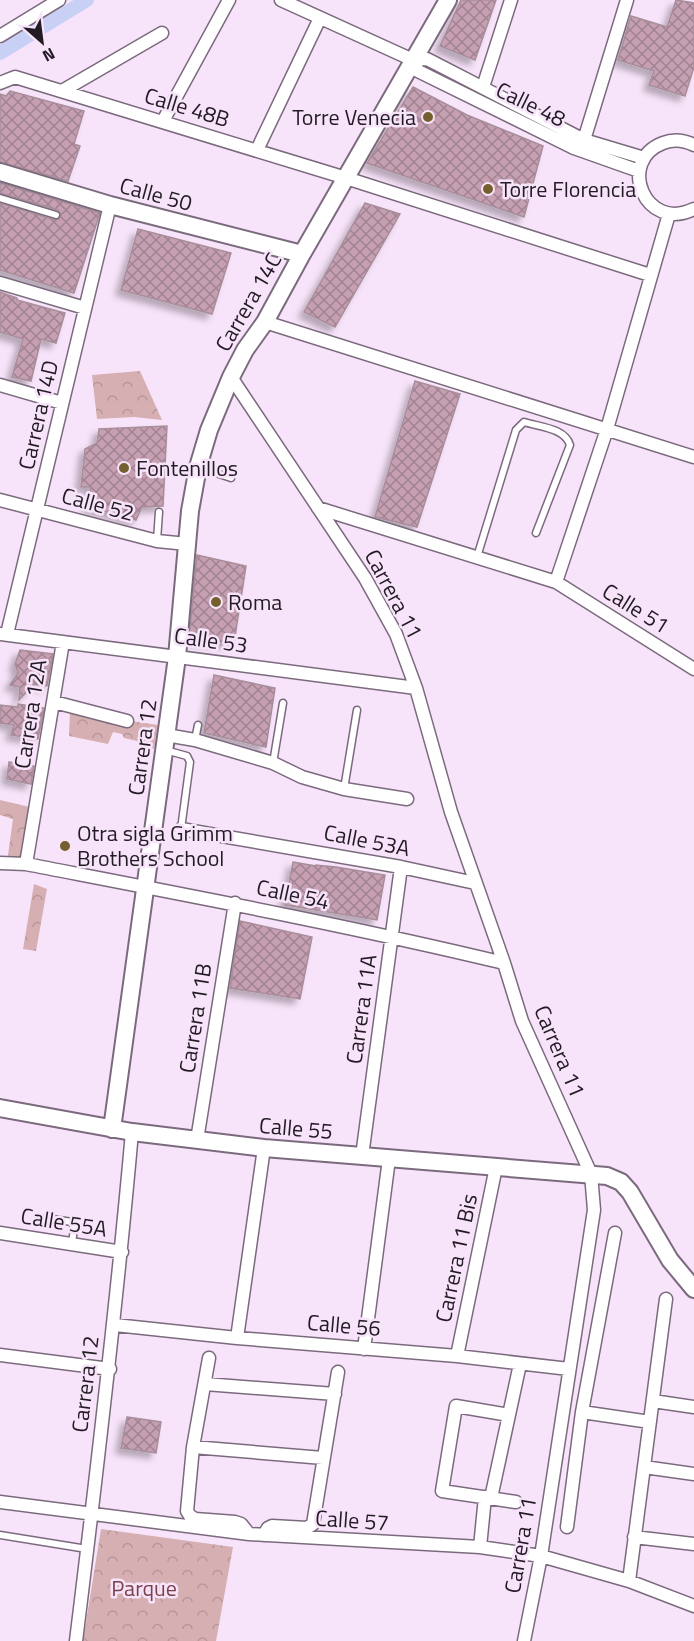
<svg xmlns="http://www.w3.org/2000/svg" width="694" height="1641" font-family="'Titillium Web',sans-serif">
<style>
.park{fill:url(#park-crowns)}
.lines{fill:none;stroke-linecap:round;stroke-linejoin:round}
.canal{stroke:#c8d1f5;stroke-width:14}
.building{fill:url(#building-cross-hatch);stroke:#a88e9b;stroke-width:1.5;filter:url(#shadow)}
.lane-casing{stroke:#7b6a7d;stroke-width:9}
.street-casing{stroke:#7b6a7d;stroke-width:15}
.secondary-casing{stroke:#7b6a7d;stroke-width:20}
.lane{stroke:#fff;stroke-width:6}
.street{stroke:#fff;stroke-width:12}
.secondary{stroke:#fff;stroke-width:16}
.poi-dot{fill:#755f2e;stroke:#f8e4fa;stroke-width:2}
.labels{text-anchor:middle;stroke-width:5;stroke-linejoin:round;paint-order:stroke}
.street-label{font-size:22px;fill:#221b23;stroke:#f8e4fa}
.poi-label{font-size:22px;fill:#221b23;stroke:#f8e4fa;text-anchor:start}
.park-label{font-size:22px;fill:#7c424a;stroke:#f8e4fa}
</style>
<defs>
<pattern id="park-crowns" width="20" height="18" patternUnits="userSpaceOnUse" patternTransform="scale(1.5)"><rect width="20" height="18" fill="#d6afb2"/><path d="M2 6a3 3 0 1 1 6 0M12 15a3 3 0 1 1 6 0" fill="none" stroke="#b79699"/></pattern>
<pattern id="building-cross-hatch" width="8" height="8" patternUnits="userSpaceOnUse" patternTransform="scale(1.5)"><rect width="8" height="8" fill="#c6a0b2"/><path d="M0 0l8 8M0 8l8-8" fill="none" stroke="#a08290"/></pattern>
<filter id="shadow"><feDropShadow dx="-5.5" dy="5.5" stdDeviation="3" flood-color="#0004"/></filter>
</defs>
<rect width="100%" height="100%" fill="#f8e4fa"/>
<path class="park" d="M140,371L162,420L134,417L97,419L92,375Z
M70,712L158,725L154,749L137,741L124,738L122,734L113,732L108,744L69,736Z
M0,800L38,809L30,868L7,862L13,819L0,815Z
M34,884L47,889L36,951L23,949Z
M101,1529L233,1547L216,1641H83Z"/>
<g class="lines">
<path class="canal" d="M0,53L87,0"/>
</g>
<path class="building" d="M461,0H496L475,60L440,46Z
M676,0L694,3V67L685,96L649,85L654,71L618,60L631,16L667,27Z
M413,87L467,115L543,146L524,217L367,163Z
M10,91L84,111L74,144L80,146L68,181L0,162V94L6,96Z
M0,183L100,213L74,293L0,270V203L55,220L59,219L61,214L58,210L0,193Z
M365,203L400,214L335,327L304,312Z
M138,229L231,253L212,314L121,290Z
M0,292L17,298V300L65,313L56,343L41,339L31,381L12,377L23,339L0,332Z
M415,381L460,394L417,527L375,517Z
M167,426L163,506L142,507L136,520L88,507L91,487H81L85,449L97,443L99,429Z
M197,555L246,566L234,643L189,639Z
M20,650L53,654L47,686L34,684L19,700L20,687L10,685L18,673L15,664Z
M214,675L275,688L266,747L204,733Z
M18,704L44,708L38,739L11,735L14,725L0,723V705L18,707Z
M9,762L34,766L31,784L7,779Z
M293,862L316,866V865L336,867L385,875L377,920L285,905Z
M240,921L312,937L300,999L230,988Z
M127,1417L161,1422L156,1453L121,1448Z"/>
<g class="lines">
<defs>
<path id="lane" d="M0,198L56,215
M201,468L231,478
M157,540L159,512
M477,557L516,430L524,422C540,427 565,428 570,445L536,533
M195,740L198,725
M165,750L187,756L190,762L181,829
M273,763L283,703
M344,789L357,710
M46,1218L72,1222L74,1228L72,1244
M0,1535L87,1549"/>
<path id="street" d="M281,0L413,60L427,59L584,140L644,158
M0,36L59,0
M413,60L418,71L574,148L639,171
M0,83L15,77L346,178L650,275
M483,87L511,0
M62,91L162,33
M163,121L229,0
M584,140L627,0
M694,145C684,140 673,139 663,143C616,161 645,233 694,209
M257,150L320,18
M0,283L85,308
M265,322L694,457
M231,377L365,578L396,634L416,688L451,812L504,963L522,1021L591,1174L594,1210L541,1556L524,1641
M0,385L62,403
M0,500L157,541L187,544
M318,508L556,582L694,669
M556,582L607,429L669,214
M1,634L416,688
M7,634L110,205
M54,702L127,721
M166,735L195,740L273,763L302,777L344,789L407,799
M181,829L401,867L475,883
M0,863L26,864C186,895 346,925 504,963
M26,864L63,642
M197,1140L235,903
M362,1156L401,867
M0,1233L122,1252
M115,1325L237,1338L457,1356L569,1369
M237,1338L264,1148
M364,1349L389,1159
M0,1355L110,1369
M457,1356L496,1167
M209,1358L193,1447L187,1511L190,1516L195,1519L235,1522L241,1524L249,1534
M205,1384L335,1394
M653,1401L694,1407
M582,1412L650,1422
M509,1415L456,1406L442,1491L516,1502
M193,1447L323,1458
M644,1467L694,1474
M491,1498L520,1364
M0,1502L249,1534L480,1547L541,1556L629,1581L694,1606
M567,1527L582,1412L615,1233
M264,1535L268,1528L272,1526L307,1528L313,1524L338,1372
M634,1537L694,1544
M480,1547L485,1497
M629,1581L666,1299
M76,1641C97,1471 117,1302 132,1132"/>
<path id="secondary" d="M0,172L110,205L302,254
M0,1108L132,1132L264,1148L607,1176L621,1182L630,1192L670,1260L694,1289
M112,1129L177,657L190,511L198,467L209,430L231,377L245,350L265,322L302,254L448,0"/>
</defs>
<use href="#lane" class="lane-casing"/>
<use href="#street" class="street-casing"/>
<use href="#secondary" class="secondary-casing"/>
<use href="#lane" class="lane"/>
<use href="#street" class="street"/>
<use href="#secondary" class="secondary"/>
</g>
<g class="poi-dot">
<circle cx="428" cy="117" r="6"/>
<circle cx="488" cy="189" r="6"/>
<circle cx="124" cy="468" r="6"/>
<circle cx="216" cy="602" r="6"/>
<circle cx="65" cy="846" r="6"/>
</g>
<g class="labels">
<g class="street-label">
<text transform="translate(531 104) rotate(26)" y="8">Calle 48</text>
<text transform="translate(187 107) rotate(17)" y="8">Calle 48B</text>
<text transform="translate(156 194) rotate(15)" y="8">Calle 50</text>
<text transform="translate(248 302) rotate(-60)" y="8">Carrera 14C</text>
<text transform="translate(38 415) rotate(-77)" y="8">Carrera 14D</text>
<text transform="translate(98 504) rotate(15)" y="8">Calle 52</text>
<text transform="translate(394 594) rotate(62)" y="8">Carrera 11</text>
<text transform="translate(636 608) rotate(32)" y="8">Calle 51</text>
<text transform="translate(211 640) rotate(8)" y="8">Calle 53</text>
<text transform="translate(30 714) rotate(-81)" y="8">Carrera 12A</text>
<text transform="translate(142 747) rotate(-82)" y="8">Carrera 12</text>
<text transform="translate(367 840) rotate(11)" y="8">Calle 53A</text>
<text transform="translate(293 894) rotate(12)" y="8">Calle 54</text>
<text transform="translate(361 1009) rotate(-82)" y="8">Carrera 11A</text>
<text transform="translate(195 1018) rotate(-81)" y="8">Carrera 11B</text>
<text transform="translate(560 1051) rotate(67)" y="8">Carrera 11</text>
<text transform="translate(296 1128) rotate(5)" y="8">Calle 55</text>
<text transform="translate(64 1222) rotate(9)" y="8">Calle 55A</text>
<text transform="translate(456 1258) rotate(-78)" y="8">Carrera 11 Bis</text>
<text transform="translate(344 1325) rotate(5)" y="8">Calle 56</text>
<text transform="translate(85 1384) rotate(-83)" y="8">Carrera 12</text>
<text transform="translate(352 1520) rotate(4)" y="8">Calle 57</text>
<text transform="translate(520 1545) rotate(-80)" y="8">Carrera 11</text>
</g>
<g class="poi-label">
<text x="416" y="125" text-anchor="end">Torre Venecia</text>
<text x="500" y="197">Torre Florencia</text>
<text x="136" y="476">Fontenillos</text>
<text x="228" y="610">Roma</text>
<text x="77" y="841">Otra sigla Grimm<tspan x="77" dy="25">Brothers School</tspan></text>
</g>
<g class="park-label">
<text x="144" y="1596">Parque</text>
</g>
</g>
<g transform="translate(42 42) rotate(152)" stroke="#f8e4fa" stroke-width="4.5" paint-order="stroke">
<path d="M0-4.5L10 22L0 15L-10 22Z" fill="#221b23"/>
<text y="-9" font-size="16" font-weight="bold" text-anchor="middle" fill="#221b23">N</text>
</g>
</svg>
